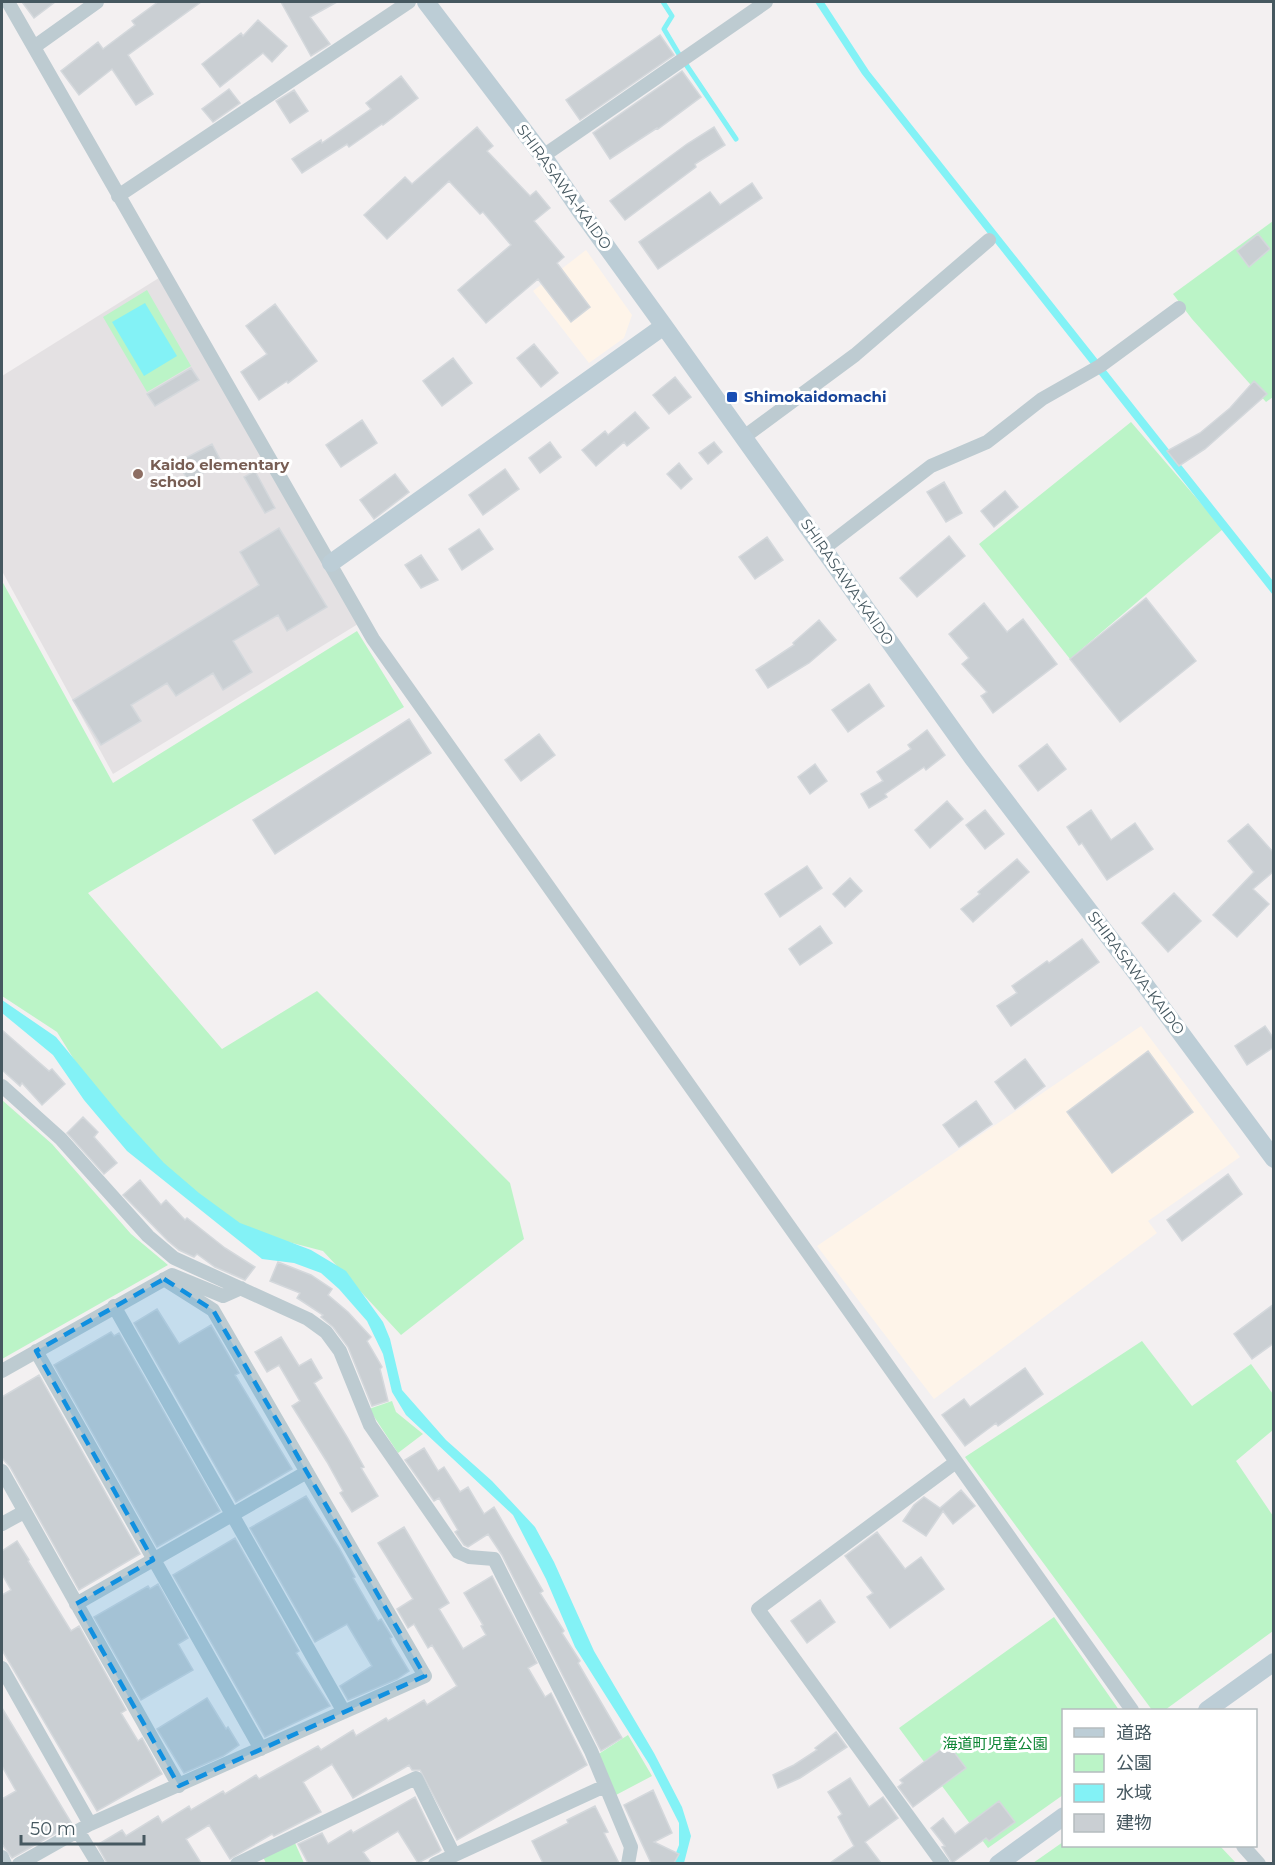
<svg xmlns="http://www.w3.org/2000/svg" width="1275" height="1865" font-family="Montserrat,'Noto Sans JP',sans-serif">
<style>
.commercial{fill:#fef4e9}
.education{fill:#e4e1e3}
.green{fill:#bbf4c7}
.water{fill:#83f2f6}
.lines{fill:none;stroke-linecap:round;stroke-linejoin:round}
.stream{stroke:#83f2f6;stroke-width:5}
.building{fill:#cacfd3;stroke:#d4d8dc;stroke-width:1.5}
.street{stroke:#bdcbd1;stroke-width:14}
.secondary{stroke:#bccdd6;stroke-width:18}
.marked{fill:#1090e0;fill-opacity:0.2;stroke:#1090e0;stroke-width:4.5;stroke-dasharray:12 8;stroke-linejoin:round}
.transit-dot{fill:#1a4fb4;stroke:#fff;stroke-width:2}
.education-dot{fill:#8d6e63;stroke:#fff;stroke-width:2}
.labels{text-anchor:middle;stroke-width:6;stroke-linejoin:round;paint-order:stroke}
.street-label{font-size:15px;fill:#465860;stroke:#fff}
.transit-label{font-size:15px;font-weight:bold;fill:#164399;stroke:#fff;text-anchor:start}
.education-label{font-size:15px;font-weight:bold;fill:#785e54;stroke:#fff;text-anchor:start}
.park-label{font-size:15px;fill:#0d8534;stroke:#fff}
</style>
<rect width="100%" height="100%" fill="#f3f0f1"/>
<path class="commercial" d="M586,250L632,315L624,338L589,363L533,291Z
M1141,1026L1240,1157L1148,1221L1157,1233L934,1399L817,1246Z"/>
<path class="education" d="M162,276L358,624L113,774L2,571V376Z"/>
<path class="green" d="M1273,221V397L1266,402L1192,319L1173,294Z
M147,290L191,366L147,392L103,317Z
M1131,422L1223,529L1070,659L979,544Z
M2,581L113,783L357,631L404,707L88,893L222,1049L317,991L510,1183L524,1239L401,1335L323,1251L224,1225L109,1116L57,1032L2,996Z
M2,1100L52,1144L131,1234L168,1265L2,1359Z
M1142,1341L1192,1406L1251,1364L1273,1394V1430L1236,1461L1273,1516V1631L1165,1710H1152L965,1457Z
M392,1401L396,1412L423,1434L398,1453L369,1409Z
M1054,1617L1119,1710H1064L1063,1795L988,1848L899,1728Z
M628,1735L652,1776L616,1795L597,1755Z
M1063,1842L1064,1846H1220L1236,1863H1033Z
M295,1843L304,1863H266L263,1857Z"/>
<path class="water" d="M815,2H824L869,71L1273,581V595L862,74Z
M145,303L177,356L144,376L112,322Z
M2,1000L56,1037L121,1116L164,1163L199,1193L240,1223L311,1250L346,1271L383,1322L390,1339L402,1390L446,1440L492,1481L535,1527L554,1562L594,1651L654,1753L682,1807L691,1836L684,1863H672L679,1845V1823L649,1764L575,1647L546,1579L513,1515L406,1415L392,1392L383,1354L367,1321L339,1289L321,1273L294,1263L262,1259L127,1151L84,1100L53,1055L2,1013Z"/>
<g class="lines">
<path class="stream" d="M663,2L672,16L664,29L680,56
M685,63L736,139"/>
</g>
<path class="building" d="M22,2H55L34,18Z
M158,2H201L128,55L153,94L136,105L112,69L79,95L61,71L98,42L103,49L135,25L132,21Z
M281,2H337L310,17L330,44L311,56Z
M258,20L287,46L272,62L263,53L220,87L202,64L241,33L243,36Z
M660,35L674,55L580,120L566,100Z
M682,71L701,97L658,129L657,128L610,159L593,133Z
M401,76L418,98L383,125L382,124L349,147L347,144L302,173L292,159L321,140L322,143L371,109L366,103Z
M229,89L240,103L213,122L202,109Z
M294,90L308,111L290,123L276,101Z
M477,127L493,146L487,151L530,196L536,191L550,208L534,221L564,257L557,263L590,307L571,322L538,279L486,323L458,290L511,245L483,212L480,214L449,181L387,239L364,215L405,177L412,184Z
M714,127L725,145L695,164L696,167L625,220L610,201L687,144Z
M752,183L762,198L658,269L639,242L710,192L720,205Z
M1258,234L1270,249L1249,267L1237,251Z
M275,304L317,361L288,383L287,381L259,400L241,372L267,354L246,326Z
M534,344L558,373L541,387L517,358Z
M453,358L472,383L442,406L423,381Z
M191,368L199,380L155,406L147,394Z
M675,377L691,397L669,414L653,395Z
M1254,381L1267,394L1205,449L1179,466L1167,451L1200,433L1230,408Z
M635,412L649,428L627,446L624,442L596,466L582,450L605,431L608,435Z
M362,420L377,443L341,467L326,445Z
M550,442L561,457L540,473L529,458Z
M714,442L722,452L708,464L699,453Z
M212,444L222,463L188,481L178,462Z
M679,463L692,479L681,489L667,474Z
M505,469L519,489L483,515L469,495Z
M255,471L275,508L265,513L244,477Z
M395,474L409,492L374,519L360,500Z
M944,482L962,513L946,522L927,492Z
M1005,491L1018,507L994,527L981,511Z
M279,528L327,607L287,631L278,615L233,641L252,672L223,690L213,673L176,696L167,683L131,705L141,721L101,745L73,700L259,585L240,552Z
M479,529L493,549L462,570L449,549Z
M949,536L965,556L917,597L900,578Z
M767,537L783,560L755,579L739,557Z
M421,555L438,580L421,588L405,565Z
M1146,598L1196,661L1120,722L1070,659Z
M984,603L1007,632L1023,619L1057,664L993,713L981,696L987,692L962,664L969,658L949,634Z
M819,620L836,640L809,663L768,688L756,670L794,645L793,643Z
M869,684L884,706L848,732L832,710Z
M409,719L431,753L275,854L253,820Z
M927,730L945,755L926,770L924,767L885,794L887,797L869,808L861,794L883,781L877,772L911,749L908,745Z
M539,734L555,755L521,781L505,760Z
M1047,744L1066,769L1038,791L1019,766Z
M815,764L827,781L810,794L798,777Z
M947,801L963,819L930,848L915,830Z
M985,810L1004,834L985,849L966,825Z
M1091,810L1111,840L1135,823L1153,849L1107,880L1082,843L1079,845L1067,827Z
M1248,824L1274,853V871L1253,889L1269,904L1237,937L1213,915L1254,872L1228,841Z
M1017,859L1029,872L973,922L961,909L980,894L978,892Z
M807,866L822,888L780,917L765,894Z
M850,878L862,891L845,907L833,894Z
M1174,893L1201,921L1168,952L1142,923Z
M820,926L832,943L800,965L789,949Z
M1082,939L1099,962L1011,1026L997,1006L1017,993L1012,986L1047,961L1049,963Z
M1265,1026L1274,1039V1047L1247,1065L1235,1046Z
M2,1030L49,1071L52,1069L65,1084L42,1105L22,1083L20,1086L2,1070Z
M1148,1051L1193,1112L1112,1173L1067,1112Z
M1025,1059L1045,1086L1015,1109L995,1082Z
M976,1101L992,1124L959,1147L943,1125Z
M83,1117L98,1132L94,1137L117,1163L104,1174L67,1133Z
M1228,1174L1242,1194L1182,1241L1167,1220Z
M140,1180L161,1205L166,1200L185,1220L187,1218L225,1248L255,1267L245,1280L215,1267L197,1254L194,1257L179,1250L168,1241L123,1195Z
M278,1262L311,1275L332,1289L328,1295L348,1312L371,1337L367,1341L382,1367L380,1369L388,1401L372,1406L348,1347L333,1327L321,1317L323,1315L297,1298L300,1293L270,1281Z
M1274,1304V1343L1252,1359L1234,1334Z
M157,1309L179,1344L211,1325L239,1373L235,1375L292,1469L236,1502L134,1323Z
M111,1332L114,1336L119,1333L220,1511L157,1547L54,1365Z
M281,1337L299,1366L311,1359L322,1378L314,1383L347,1437L364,1467L361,1468L378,1496L352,1512L340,1493L343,1491L327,1462L292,1406L300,1401L279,1365L267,1372L255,1352Z
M1025,1368L1043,1394L998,1426L996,1423L965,1446L942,1415L964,1399L970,1407Z
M39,1375L140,1554L79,1590L10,1467L2,1458V1397Z
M424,1448L438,1471L444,1467L460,1492L468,1487L484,1514L494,1507L543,1591L540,1593L564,1631L562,1633L580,1661L578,1663L622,1738L601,1751L502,1555L488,1534L468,1547L464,1545L455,1532L458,1530L439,1498L434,1501L405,1460Z
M961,1490L975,1506L953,1524L943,1511L926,1536L903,1521L914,1505L924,1497L940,1508Z
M306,1496L339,1548L355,1577L353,1578L378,1621L381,1619L392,1637L390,1638L392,1643L409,1671L397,1679L348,1700L340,1686L372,1666L347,1624L315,1642L250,1528Z
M404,1527L449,1603L439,1609L463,1649L486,1635L481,1626L483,1625L464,1593L492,1576L537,1663L528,1668L545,1697L551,1693L587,1765L457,1840L420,1770H412L409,1765L353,1798L332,1764L303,1782L321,1812L274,1836L272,1834L230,1859L209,1825L186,1839L201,1863H107L97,1845L122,1830L126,1836L158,1816L162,1823L189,1806L191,1810L223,1791L225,1794L256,1775L259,1779L318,1746L321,1750L353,1730L356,1736L386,1718L388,1721L424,1700L427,1705L457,1686L432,1645L428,1648L414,1624L408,1628L397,1609L413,1599L378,1543Z
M877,1532L905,1569L921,1557L944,1589L890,1628L867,1597L873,1593L845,1556Z
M235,1538L299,1651L296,1653L330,1706L265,1737L173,1575Z
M17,1541L29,1560L28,1561L71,1631L79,1626L126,1710L121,1713L138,1741L142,1738L162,1774L97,1811L2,1650V1595L11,1590L2,1574V1551Z
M158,1584L188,1638L178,1644L193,1670L141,1700L94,1617L148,1586L150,1589Z
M820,1600L835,1622L807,1643L791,1621Z
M207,1698L226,1729L228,1727L239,1745L223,1756L184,1773L157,1729Z
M2,1708L72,1824L12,1858L2,1844V1799L16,1791L2,1766Z
M836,1732L847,1747L800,1778L778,1788L773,1775L794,1765L817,1750L815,1748Z
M948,1744L966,1768L913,1807L898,1787L903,1783L900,1780Z
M850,1778L869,1807L883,1797L898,1818L865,1842L881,1863H830L854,1846L838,1817L842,1814L828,1792Z
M653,1790L672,1833L654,1842L679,1854L674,1863H651L624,1805Z
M415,1797L441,1850L439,1852L418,1863L398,1831L363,1852L371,1863H308L298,1844L322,1833L328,1844L351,1830L353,1833Z
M999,1801L1015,1822L989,1841L986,1838L952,1863L942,1847L945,1846L931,1828L943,1818L955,1834Z
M595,1806L608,1832L604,1833L619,1863H543L532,1841L568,1823L567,1820Z"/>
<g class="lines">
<path class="street" d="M8,2L373,639L1132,1710
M34,47L97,2
M543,156L766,2
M118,196L409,2
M744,437L855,355L989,240
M823,549L931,466L987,442L1042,399L1100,366L1179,308
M2,1086L61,1139L148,1236L174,1258L308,1319L326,1332L340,1351L370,1425L458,1552L469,1557L494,1559L591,1751L631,1847L628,1864
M114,1306L344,1712
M36,1351L261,1749
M2,1371L172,1275L223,1296L241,1288
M2,1471L179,1786
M2,1524L24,1512
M76,1604L307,1472
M2,1668L90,1824
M78,1831L98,1864
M1243,1846L1259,1864
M2,1857L5,1864
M19,1864L90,1824L425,1676L213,1310L164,1279
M237,1864L416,1778L454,1855
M435,1864L605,1786
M943,1864L758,1609L956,1462"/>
<path class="secondary" d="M426,2L543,156L580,210L664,326L972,757L1134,970L1274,1159
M331,563L664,326
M1207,1710L1274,1662
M998,1864L1064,1816"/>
</g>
<path class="marked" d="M164,1279L213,1310L425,1676L179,1786L76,1604L153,1560L36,1351Z"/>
<rect class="transit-dot" x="726" y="391" width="12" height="12" rx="3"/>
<circle class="education-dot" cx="138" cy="474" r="6"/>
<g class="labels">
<g class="street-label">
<text transform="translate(564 187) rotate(54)" y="5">SHIRASAWA-KAIDO</text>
<text transform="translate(847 582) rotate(55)" y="5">SHIRASAWA-KAIDO</text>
<text transform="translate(1136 973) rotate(53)" y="5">SHIRASAWA-KAIDO</text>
</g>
<g class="transit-label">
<text x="744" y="402">Shimokaidomachi</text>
</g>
<g class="education-label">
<text x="150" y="470">Kaido elementary<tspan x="150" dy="17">school</tspan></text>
</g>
<g class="park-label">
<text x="995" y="1749">海道町児童公園</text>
</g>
</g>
<rect width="1275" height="1865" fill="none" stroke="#465860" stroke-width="6"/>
<rect x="1062" y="1709" width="195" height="138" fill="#ffffff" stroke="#b5bcbf" stroke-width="1.5"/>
<rect x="1074" y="1728" width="30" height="9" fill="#bccdd6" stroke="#b5bcbf" stroke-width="1.5"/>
<text x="1116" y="1739" font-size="18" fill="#465860">道路</text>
<rect x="1074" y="1754" width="30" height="18" fill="#bbf4c7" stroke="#b5bcbf" stroke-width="1.5"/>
<text x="1116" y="1769" font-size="18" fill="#465860">公園</text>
<rect x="1074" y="1784" width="30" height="18" fill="#83f2f6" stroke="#b5bcbf" stroke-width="1.5"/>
<text x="1116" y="1799" font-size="18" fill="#465860">水域</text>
<rect x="1074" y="1814" width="30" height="18" fill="#cacfd3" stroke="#b5bcbf" stroke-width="1.5"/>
<text x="1116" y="1829" font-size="18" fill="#465860">建物</text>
<path d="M21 1835v9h123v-9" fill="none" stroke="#465860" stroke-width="3"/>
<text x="30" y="1835" font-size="18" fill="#465860" stroke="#ffffff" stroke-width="4.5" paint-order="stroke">50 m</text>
</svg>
